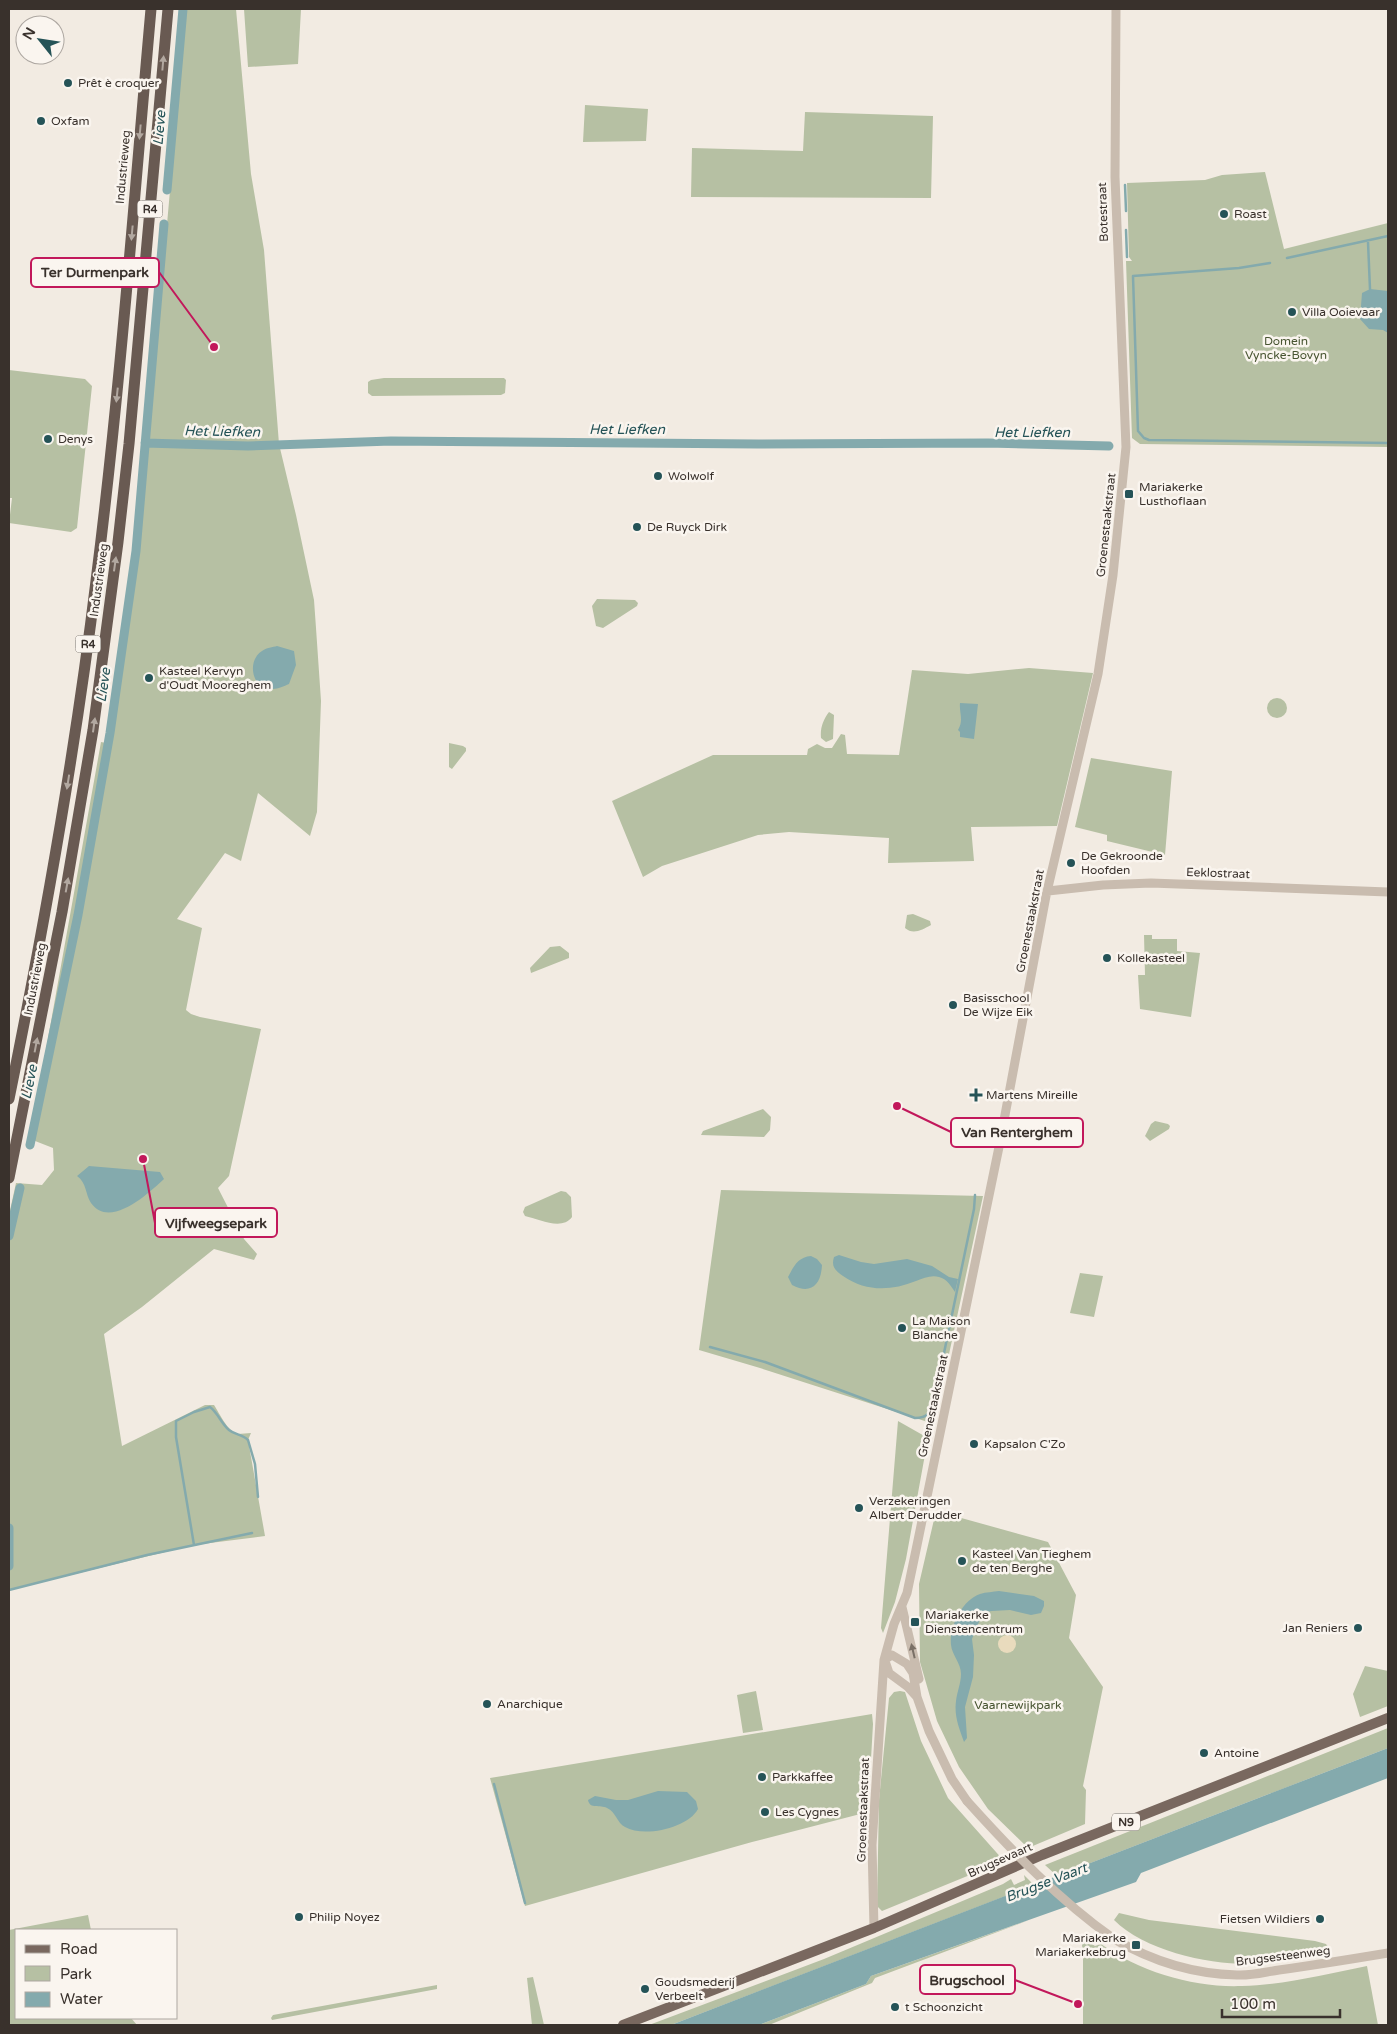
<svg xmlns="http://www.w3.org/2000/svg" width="1397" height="2034" font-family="'Varela Round',sans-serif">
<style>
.green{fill:#b6c0a3}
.sand{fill:#e9dbbd}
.water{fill:#84aaad}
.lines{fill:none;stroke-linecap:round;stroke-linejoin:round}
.stream{stroke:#84aaad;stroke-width:2.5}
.canal{stroke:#84aaad;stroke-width:9}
.tertiary{stroke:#c9bcaf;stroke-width:9}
.primary{stroke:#79685f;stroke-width:10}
.trunk{stroke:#695a52;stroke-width:11}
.tertiary-bridge{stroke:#c9bcaf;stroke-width:9}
.oneway{fill:#b2a8a0}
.oneway2{fill:#7a7067}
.poi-dot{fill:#255357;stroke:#faf5ef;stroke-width:2}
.labels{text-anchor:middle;stroke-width:5;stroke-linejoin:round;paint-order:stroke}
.shield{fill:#faf5ef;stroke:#736c66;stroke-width:1}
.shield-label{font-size:11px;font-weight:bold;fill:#39312c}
.poi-label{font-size:12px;fill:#39312c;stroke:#faf5ef;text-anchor:start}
.street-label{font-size:12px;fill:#39312c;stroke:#faf5ef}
.park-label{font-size:12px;fill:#485532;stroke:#faf5ef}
.water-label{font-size:14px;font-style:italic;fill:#255357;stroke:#faf5ef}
.leader{fill:none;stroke:#c2185b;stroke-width:2}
.callout-dot{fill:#c2185b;stroke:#faf5ef;stroke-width:2}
.callout{fill:#faf5ef;stroke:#c2185b;stroke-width:2}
.callout-label{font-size:14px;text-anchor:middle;font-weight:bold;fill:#39312c}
</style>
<rect width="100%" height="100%" fill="#f2ebe2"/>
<path class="green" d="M186,9H236L251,174L264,250L279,444L296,515L314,600L316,628L321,701L317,812L310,836L258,793L241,861L225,853L177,919L202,928L186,1010L191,1014L200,1017L261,1029L229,1176L218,1188L244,1239L257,1254L254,1260L214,1249L142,1307L104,1334L122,1446L205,1405H214C220,1414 227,1431 238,1434C242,1434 247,1433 251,1433L248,1440L265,1536L194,1545L9,1590V1215L16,1183L42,1185L54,1170L53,1148L30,1139L101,742L111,744L138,553Z
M244,9H301L298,64L248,67Z
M585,105L648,109L646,141L583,142Z
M805,112L933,116L931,198L691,197L692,148L803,151Z
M1265,172L1284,249L1388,223V447L1140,444L1132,438L1126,261H1132L1129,257L1127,183L1205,180L1222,175Z
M9,370L85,379L92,386L77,528L71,532L9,523L12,498H9Z
M384,378H504L506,380L505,393L501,395L372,396L368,393V382L371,380Z
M597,599L635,600L638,603L637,606L603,628L596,626L592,606Z
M1029,668L1093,673L1057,826L971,827L974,861L888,863L889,838L789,832L758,835L662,866L643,877L612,801L713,755H807L808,749L817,744L825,748H832L841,734L845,735L847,754L899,755L912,670L968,674Z
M1267 708a10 10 0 1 1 20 0a10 10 0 1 1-20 0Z
M829,712L834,715L833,739L826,742L821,738C820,728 823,720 829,712Z
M449,743L463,746L466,748V751L452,769L449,767Z
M1091,758L1172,771L1165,855L1107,841V835L1075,827Z
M913,914L930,921L931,925C922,930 913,935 905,928L907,915Z
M1144,935H1152V939H1177V951L1200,953L1191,1017L1140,1009L1138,975H1145Z
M560,946L569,953V958L531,973L530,968L550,947Z
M763,1109L771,1117L770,1130L764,1137L701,1135L703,1131Z
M1155,1121L1168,1124L1170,1126L1169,1129L1150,1141L1145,1136L1151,1124Z
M721,1190L983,1196L934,1424L760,1368L699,1350Z
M561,1191L566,1192L571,1197L572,1217C562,1231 539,1219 525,1216L523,1212L525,1207Z
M1080,1273L1103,1276L1094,1317L1070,1313Z
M898,1421L928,1438L906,1559L895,1602L883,1633L881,1628Z
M936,1511L1048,1542L1076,1595L1069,1638L1103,1687L1083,1786L1086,1790L1085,1824L1028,1848L988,1809L959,1767L937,1721L920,1662L919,1584Z
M1365,1666L1388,1671V1706L1360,1717L1353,1694Z
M756,1691L763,1730L743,1733L737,1695Z
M900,1691L905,1692L921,1741L948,1798L1004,1861L882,1911L877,1906L879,1800L889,1698L894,1692Z
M872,1714L873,1724L868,1812L752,1842L525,1906L490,1778Z
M1388,1728V1748L1057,1876L1045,1865Z
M1024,1875L1034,1885L671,2025H649L824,1959L1003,1884L1011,1879L1014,1885L1025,1880Z
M1119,1913L1149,1920L1315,1941L1326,1944L1328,1947L1327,1951L1323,1952C1298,1958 1272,1963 1247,1964C1205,1964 1144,1950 1114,1920Z
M88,1915L91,1930H16V2018H131L137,2025H9V1930Z
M1029,1920L875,1978L872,1983L769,2025H759L866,1984L871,1976Z
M1081,1937L1095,1946L1101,1944C1140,1972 1195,1988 1242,1986C1284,1985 1326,1974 1367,1966L1378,2025H1083V1953Z
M533,1977L544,2025H532L527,1978Z
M437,1985V1989L272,2020L271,2018L273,2015Z"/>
<path class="sand" d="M998 1644a9 9 0 1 1 18 0a9 9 0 1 1-18 0Z"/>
<path class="water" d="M1370,289L1388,291V333L1383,330L1369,329L1360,319L1362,293Z
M277,646L294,651L296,665L289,684C284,686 278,689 273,689C252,691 246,661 262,651C266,648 273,647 277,646Z
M960,703L978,704L974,739L960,737V732L958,730C964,720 959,713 960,703Z
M89,1166L160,1172L164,1179C150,1192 110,1230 91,1203C85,1194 87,1183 77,1176Z
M839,1255L861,1262L874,1264L907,1259L932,1266L949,1277L958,1279L955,1292C951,1286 947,1279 939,1277C931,1275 924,1278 916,1281C891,1291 866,1292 843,1276C835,1270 831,1267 834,1257Z
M811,1256L817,1259L822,1265C821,1285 811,1295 792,1285L788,1277C794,1266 798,1257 811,1256Z
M999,1591L1034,1596L1044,1601V1606L1041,1613L1031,1615L1010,1610L992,1611L985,1612L981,1617L972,1639L974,1655L973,1677L965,1707L967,1738L964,1742C959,1728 954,1716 956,1701C957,1692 961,1683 961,1674C961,1663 952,1655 951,1645C949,1627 962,1600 980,1594C986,1592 993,1592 999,1591Z
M1388,1748V1778L1141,1873L1136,1882L871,1976L866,1984L759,2025H671Z
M658,1791L687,1792L696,1801L698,1809C688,1828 644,1838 625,1827C617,1823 616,1812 607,1808C600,1804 590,1810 588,1800L595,1796L616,1800H628Z"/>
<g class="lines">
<path class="stream" d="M1125,185L1126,211
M1126,230L1127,257
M1368,242L1370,289
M1287,258L1388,236
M1270,263L1239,268L1133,276L1138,431L1144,438L1149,440L1388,443
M710,1347L765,1362L915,1418C928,1418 931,1412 934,1401L974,1209L975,1195
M194,1545L176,1437V1421L194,1412L210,1407C218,1413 221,1423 229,1430C235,1435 242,1434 248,1440L255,1464L258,1497
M9,1590L147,1555L252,1533
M494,1784L525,1903
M866,1809L867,1784"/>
<path class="canal" d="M167,190L183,9
M145,443L248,446L391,441L758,444L988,443L1109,446
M30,1145L78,915L110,733L136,551L164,224
M9,1236L20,1188
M9,1528V1566"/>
<path class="tertiary" d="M1048,891L1103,885L1151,883L1388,892
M902,1607L919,1679
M884,1660L892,1655L907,1664L913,1673L917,1697L929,1731L952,1779L967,1801
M886,1664L889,1673L908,1687L917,1697
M874,1928L872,1845L884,1660L894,1624L907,1593L916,1550L999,1147L1046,896L1098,674L1113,575L1126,447L1115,177L1116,9
M1114,1939C1152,1961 1193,1974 1237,1975C1251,1976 1265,1972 1279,1970C1315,1965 1352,1959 1388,1953"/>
<path class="primary" d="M623,2025L874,1928L1042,1855L1388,1718"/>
<path class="trunk" d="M9,1099C44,927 75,755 96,581C120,391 134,200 151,9
M9,1178L62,912L93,730L118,542L129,444L168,9"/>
<path class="tertiary-bridge" d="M967,1801C1012,1851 1059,1900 1114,1939"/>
</g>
<defs><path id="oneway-solid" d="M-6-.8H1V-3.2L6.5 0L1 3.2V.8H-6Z" transform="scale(1.25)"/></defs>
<g class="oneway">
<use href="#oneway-solid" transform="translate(163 63) rotate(-85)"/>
<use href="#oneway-solid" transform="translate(140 132) rotate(95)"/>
<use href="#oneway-solid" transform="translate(132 233) rotate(95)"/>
<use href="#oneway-solid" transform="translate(117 395) rotate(96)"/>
<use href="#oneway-solid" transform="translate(115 564) rotate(-82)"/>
<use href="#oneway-solid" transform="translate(94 725) rotate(-82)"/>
<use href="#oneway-solid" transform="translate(68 782) rotate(99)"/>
<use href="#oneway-solid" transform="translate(67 885) rotate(-80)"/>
<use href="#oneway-solid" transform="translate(36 1045) rotate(-79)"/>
</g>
<use class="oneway2" href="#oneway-solid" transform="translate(913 1651) rotate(-103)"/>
<g class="poi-dot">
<circle cx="68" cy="83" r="5"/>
<circle cx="41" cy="121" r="5"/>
<circle cx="1224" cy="214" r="5"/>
<circle cx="1292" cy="312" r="5"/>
<circle cx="48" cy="439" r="5"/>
<circle cx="658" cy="476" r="5"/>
<rect x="1124" y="489" width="10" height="10" rx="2.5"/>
<circle cx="637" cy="527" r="5"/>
<circle cx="149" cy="678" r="5"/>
<circle cx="1071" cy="863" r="5"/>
<circle cx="1107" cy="958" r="5"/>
<circle cx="953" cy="1005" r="5"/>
<path d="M973.5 1087.5h5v5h5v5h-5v5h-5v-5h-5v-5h5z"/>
<circle cx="902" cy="1328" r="5"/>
<circle cx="974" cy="1444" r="5"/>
<circle cx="859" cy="1508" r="5"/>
<circle cx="962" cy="1561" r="5"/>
<rect x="910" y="1617" width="10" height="10" rx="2.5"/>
<circle cx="1358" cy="1628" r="5"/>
<circle cx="487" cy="1704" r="5"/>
<circle cx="1204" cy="1753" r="5"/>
<circle cx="762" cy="1777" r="5"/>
<circle cx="765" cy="1812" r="5"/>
<circle cx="299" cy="1917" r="5"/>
<circle cx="1320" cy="1919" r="5"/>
<rect x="1131" y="1940" width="10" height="10" rx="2.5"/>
<circle cx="645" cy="1989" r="5"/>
<circle cx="895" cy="2007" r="5"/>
</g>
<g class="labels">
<g class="shield">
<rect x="137.5" y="200.5" width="25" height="17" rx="4"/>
<rect x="75.5" y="635.5" width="25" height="17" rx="4"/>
<rect x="1112" y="1813.5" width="28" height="17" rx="4"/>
</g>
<g class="shield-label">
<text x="150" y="213">R4</text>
<text x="88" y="648">R4</text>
<text x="1126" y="1826">N9</text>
</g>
<g class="poi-label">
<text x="78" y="87">Prêt è croquer</text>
<text x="51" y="125">Oxfam</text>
<text x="1234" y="218">Roast</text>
<text x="1302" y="316">Villa Ooievaar</text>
<text x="58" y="443">Denys</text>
<text x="668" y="480">Wolwolf</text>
<text x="1139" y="491">Mariakerke<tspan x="1139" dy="14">Lusthoflaan</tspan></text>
<text x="647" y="531">De Ruyck Dirk</text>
<text x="159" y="675">Kasteel Kervyn<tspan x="159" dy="14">d'Oudt Mooreghem</tspan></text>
<text x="1081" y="860">De Gekroonde<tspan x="1081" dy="14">Hoofden</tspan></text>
<text x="1117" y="962">Kollekasteel</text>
<text x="963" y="1002">Basisschool<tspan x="963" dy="14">De Wijze Eik</tspan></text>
<text x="986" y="1099">Martens Mireille</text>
<text x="912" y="1325">La Maison<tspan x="912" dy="14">Blanche</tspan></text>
<text x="984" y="1448">Kapsalon C'Zo</text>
<text x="869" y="1505">Verzekeringen<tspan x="869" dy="14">Albert Derudder</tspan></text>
<text x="972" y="1558">Kasteel Van Tieghem<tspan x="972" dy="14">de ten Berghe</tspan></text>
<text x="925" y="1619">Mariakerke<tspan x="925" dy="14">Dienstencentrum</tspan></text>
<text x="1348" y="1632" text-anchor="end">Jan Reniers</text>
<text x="497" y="1708">Anarchique</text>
<text x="1214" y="1757">Antoine</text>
<text x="772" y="1781">Parkkaffee</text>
<text x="775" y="1816">Les Cygnes</text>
<text x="309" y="1921">Philip Noyez</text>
<text x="1310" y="1923" text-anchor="end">Fietsen Wildiers</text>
<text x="1126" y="1942" text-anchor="end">Mariakerke<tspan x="1126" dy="14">Mariakerkebrug</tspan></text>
<text x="655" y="1986">Goudsmederij<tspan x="655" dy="14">Verbeelt</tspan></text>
<text x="905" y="2011">t Schoonzicht</text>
</g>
<g class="street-label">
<text transform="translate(123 167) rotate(-85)" y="4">Industrieweg</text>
<text transform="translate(1103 212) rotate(-92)" y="4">Botestraat</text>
<text transform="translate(1106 525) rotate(-84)" y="4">Groenestaakstraat</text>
<text transform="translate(99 580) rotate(-82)" y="4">Industrieweg</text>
<text transform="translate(1218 873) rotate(2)" y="4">Eeklostraat</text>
<text transform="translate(1030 921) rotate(-79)" y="4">Groenestaakstraat</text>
<text transform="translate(35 979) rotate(-79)" y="4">Industrieweg</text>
<text transform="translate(933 1406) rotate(-78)" y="4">Groenestaakstraat</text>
<text transform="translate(863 1810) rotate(-88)" y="4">Groenestaakstraat</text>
<text transform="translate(1000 1860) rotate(-24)" y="4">Brugsevaart</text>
<text transform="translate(1283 1956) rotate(-7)" y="4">Brugsesteenweg</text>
</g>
<g class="park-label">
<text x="1286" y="345">Domein<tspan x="1286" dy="14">Vyncke-Bovyn</tspan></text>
<text x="1018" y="1709">Vaarnewijkpark</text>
</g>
<g class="water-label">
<text transform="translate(159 128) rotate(-85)" y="5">Lieve</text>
<text x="627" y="434">Het Liefken</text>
<text transform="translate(222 431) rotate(1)" y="5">Het Liefken</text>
<text x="1032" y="437">Het Liefken</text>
<text transform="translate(103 685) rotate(-82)" y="5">Lieve</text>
<text transform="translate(29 1082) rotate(-78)" y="5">Lieve</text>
<text transform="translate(1046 1882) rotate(-21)" y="5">Brugse Vaart</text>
</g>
</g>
<path class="leader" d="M214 347L159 272M897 1106L951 1132M143 1159L155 1223M1078 2004L1015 1980"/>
<g class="callout-dot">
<circle cx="214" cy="347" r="5"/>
<circle cx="897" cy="1106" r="5"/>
<circle cx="143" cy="1159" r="5"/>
<circle cx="1078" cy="2004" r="5"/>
</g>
<g class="callout">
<rect x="31" y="258" width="128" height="29" rx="5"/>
<rect x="951" y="1118" width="132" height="29" rx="5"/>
<rect x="155" y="1208" width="122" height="29" rx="5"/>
<rect x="920" y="1965" width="95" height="29" rx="5"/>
</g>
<g class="callout-label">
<text x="95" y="277">Ter Durmenpark</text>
<text x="1017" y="1137">Van Renterghem</text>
<text x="216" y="1228">Vijfweegsepark</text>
<text x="967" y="1985">Brugschool</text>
</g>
<rect width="1397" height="2034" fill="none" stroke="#39312c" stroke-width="20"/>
<rect x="15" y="1929" width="162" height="90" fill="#faf5ef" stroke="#ada7a1"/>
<rect x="25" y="1945" width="25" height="8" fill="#79685f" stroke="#ada7a1"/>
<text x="60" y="1954" font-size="15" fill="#39312c">Road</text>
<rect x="25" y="1966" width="25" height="15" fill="#b6c0a3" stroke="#ada7a1"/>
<text x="60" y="1979" font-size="15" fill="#39312c">Park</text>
<rect x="25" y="1992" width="25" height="15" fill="#84aaad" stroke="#ada7a1"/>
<text x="60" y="2004" font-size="15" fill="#39312c">Water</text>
<g transform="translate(40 40) rotate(300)"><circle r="24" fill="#faf5ef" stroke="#ada7a1"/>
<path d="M0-4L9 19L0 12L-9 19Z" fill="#255357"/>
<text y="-8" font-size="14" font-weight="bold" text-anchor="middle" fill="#39312c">N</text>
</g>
<path d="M1222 2009v8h118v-8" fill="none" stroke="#39312c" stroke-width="2.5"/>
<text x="1230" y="2009" font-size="15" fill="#39312c" stroke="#faf5ef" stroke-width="4" paint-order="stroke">100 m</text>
</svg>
